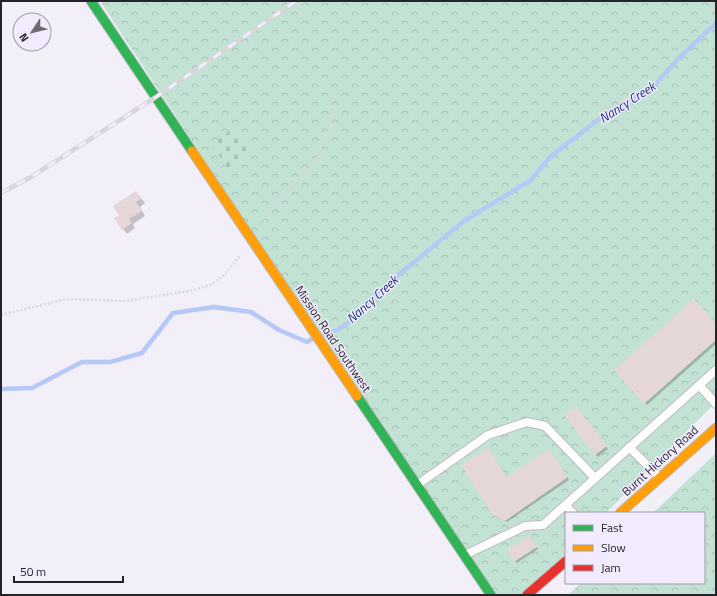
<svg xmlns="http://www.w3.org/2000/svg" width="717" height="596" font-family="'Titillium Web',sans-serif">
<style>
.forest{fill:url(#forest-crowns)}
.cemetery{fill:url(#cemetery-stones)}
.shadow{fill:#0003}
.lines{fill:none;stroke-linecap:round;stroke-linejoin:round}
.stream{stroke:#b6c9f6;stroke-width:4.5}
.building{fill:#e5d6d7}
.lane-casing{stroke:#bdbac2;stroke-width:10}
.fast-casing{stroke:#bdbac2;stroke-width:11}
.slow-casing{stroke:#bdbac2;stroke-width:11}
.jam-casing{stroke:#bdbac2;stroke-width:11}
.path{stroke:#d9d8db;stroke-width:2.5;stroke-dasharray:2 2;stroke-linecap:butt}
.lane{stroke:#fdfdfe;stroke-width:8}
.fast{stroke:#30b455;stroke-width:9}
.slow{stroke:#ff9f0a;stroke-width:9}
.jam{stroke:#e5322d;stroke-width:9}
.rail-casing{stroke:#d7d6d9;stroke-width:4.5}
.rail{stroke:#f1ebfd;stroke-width:3;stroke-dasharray:9;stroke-linecap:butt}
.labels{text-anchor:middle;stroke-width:3;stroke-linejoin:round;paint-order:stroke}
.street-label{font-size:12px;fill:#252329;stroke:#f1ebfd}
.water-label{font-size:13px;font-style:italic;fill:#173074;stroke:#f1ebfd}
</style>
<defs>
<pattern id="forest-crowns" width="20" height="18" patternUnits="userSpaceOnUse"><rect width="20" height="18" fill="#c2e2d4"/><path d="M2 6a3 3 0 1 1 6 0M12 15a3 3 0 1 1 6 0" fill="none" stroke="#a7c2b6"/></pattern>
<pattern id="cemetery-stones" width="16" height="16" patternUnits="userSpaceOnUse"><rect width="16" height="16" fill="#c2e2d4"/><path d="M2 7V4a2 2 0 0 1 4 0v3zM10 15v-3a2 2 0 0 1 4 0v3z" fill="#a7c2b6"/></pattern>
</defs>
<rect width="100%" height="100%" fill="#f2eff9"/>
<path class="forest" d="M100,1H716V402L606,513H566V553L524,595H491Z
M716,453V595H568L581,583H704V513H653Z"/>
<path class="cemetery" d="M236,127L253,152L229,169L211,144Z"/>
<path class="shadow" d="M136,192L145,203L140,207L145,216L133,224L135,228L127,234L123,229L120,216Z
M716,325V344L647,405L615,370Z
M577,409L608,449L598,457L565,416Z
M489,451L508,478L551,452L569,480L507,522L492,513Z
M531,538L538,549L517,563L515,561Z"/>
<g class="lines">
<path class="stream" d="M323,335L339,329L359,315L374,295L464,221L531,180L550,157L607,113L651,89L679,58L716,23
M1,389L32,388L82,362H110L142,353L173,313L214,307L251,312L279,330L307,342L312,339"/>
</g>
<path class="building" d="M136,191L141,199L136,202L142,211L129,219L132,223L122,230L114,218L119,215L113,206Z
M694,299L716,324V340L644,404L614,370Z
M576,406L607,446L595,455L564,415Z
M488,448L507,477L549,449L568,477L505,521L492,514L461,465Z
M529,535L537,547L514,562L507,550Z"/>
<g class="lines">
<defs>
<path id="lane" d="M699,385L716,404
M629,447L659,477
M417,485L488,435L527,422L545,426L595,478
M565,505L573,513
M465,555L525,526L543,525L716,370"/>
<path id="fast" d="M91,1L192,151
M357,396L491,595"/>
<path id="slow" d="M192,151L357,396
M620,513L716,428"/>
<path id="jam" d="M527,595L566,561"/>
</defs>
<use href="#lane" class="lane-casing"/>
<use href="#fast" class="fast-casing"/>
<use href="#slow" class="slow-casing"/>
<use href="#jam" class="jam-casing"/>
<path class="path" d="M261,220L319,155L331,125L330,100
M1,315L66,299L124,301L190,291L210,285L223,276L241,255"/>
<use href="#lane" class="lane"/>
<use href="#fast" class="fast"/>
<use href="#slow" class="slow"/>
<use href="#jam" class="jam"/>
<defs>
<path id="rail" d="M1,193L31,177L156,97L296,1"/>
</defs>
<use href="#rail" class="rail-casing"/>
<use href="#rail" class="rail"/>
</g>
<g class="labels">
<g class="street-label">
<text transform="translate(333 339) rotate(56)" y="4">Mission Road Southwest</text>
<text transform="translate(660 461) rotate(-42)" y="4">Burnt Hickory Road</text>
</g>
<g class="water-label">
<text transform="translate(627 102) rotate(-33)" y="5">Nancy Creek</text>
<text transform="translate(372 299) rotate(-42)" y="5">Nancy Creek</text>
</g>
</g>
<rect width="717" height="596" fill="none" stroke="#252329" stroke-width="4"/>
<rect x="565" y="512" width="140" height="72" fill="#f1ebfd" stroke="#9f9ba8"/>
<rect x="573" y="525" width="20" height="6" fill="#30b455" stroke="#9f9ba8"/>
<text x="601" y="532" font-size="12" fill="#252329">Fast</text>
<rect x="573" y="545" width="20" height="6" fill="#ff9f0a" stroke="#9f9ba8"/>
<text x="601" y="552" font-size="12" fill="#252329">Slow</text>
<rect x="573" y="565" width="20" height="6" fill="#e5322d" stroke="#9f9ba8"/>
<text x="601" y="572" font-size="12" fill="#252329">Jam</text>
<g transform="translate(32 32) rotate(235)"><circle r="19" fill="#f1ebfd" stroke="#9f9ba8"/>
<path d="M0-3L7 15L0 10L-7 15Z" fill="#6d6a72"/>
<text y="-6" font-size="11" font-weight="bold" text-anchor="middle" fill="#252329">N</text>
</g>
<path d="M14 576v6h109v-6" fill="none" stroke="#252329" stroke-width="2"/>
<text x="20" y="576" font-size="12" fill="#252329" stroke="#f1ebfd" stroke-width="3" paint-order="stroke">50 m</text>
</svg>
